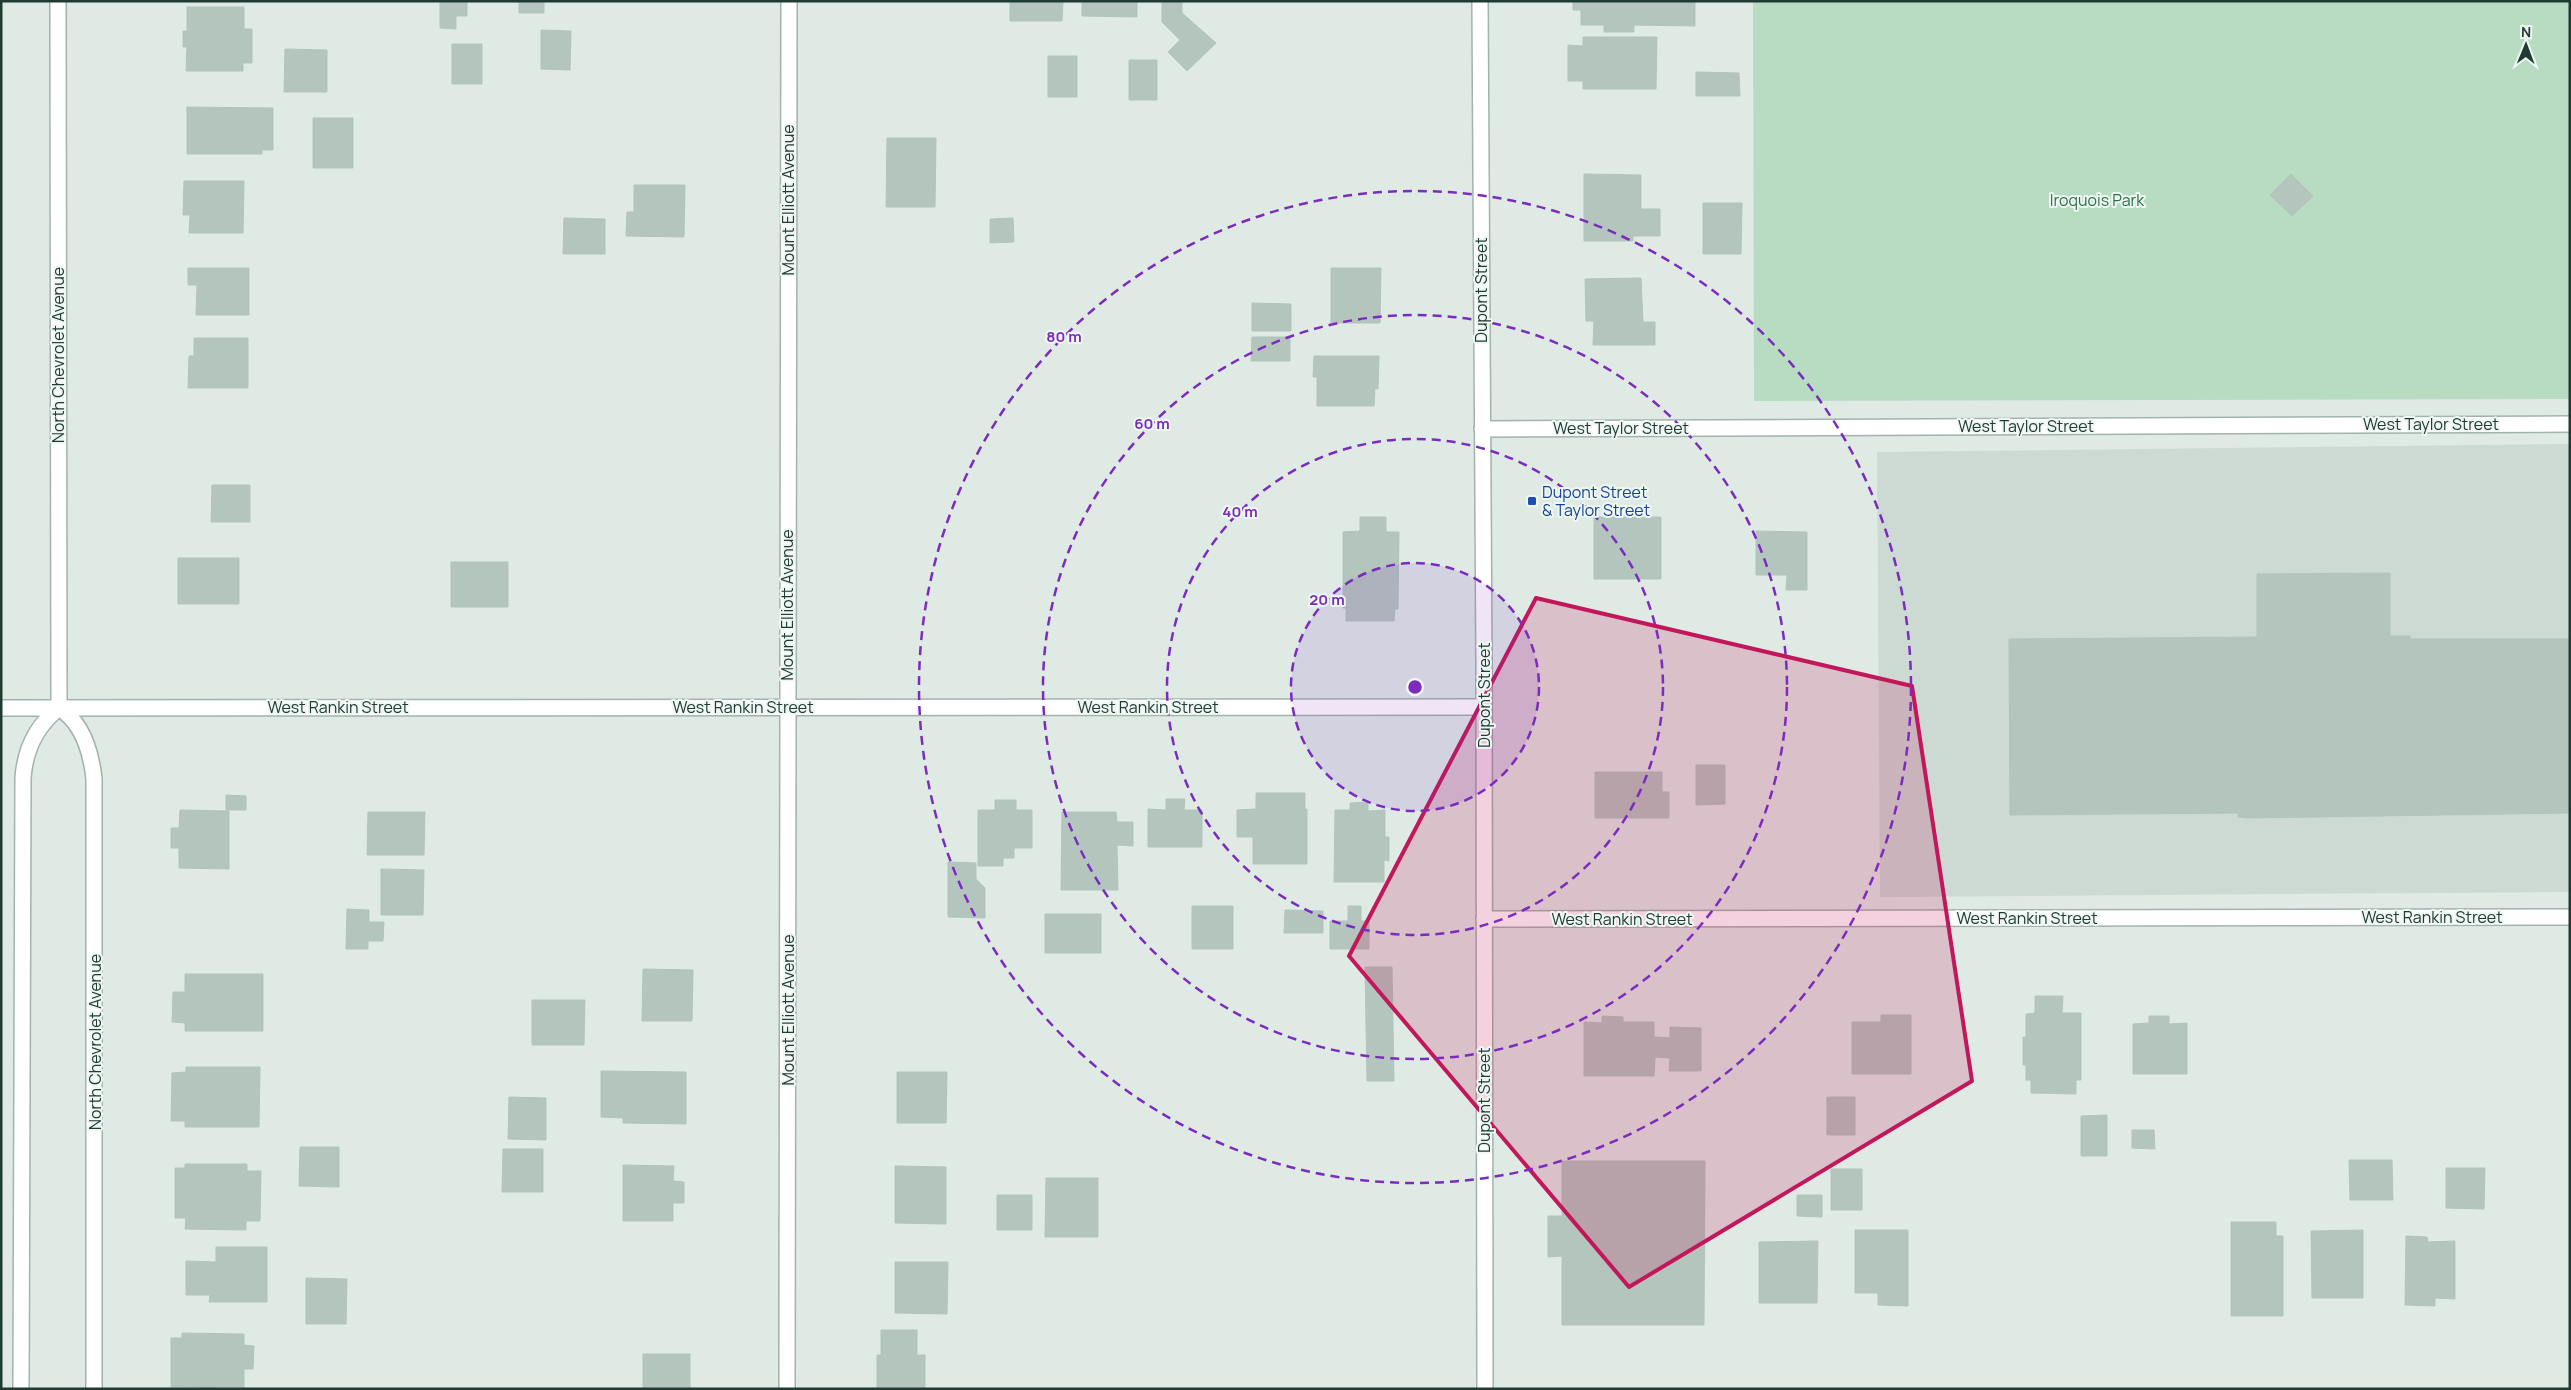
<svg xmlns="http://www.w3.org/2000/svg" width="2571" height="1390" font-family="Manrope,sans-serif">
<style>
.built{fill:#cddad4}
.green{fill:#b7dcc2}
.building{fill:#b4c5be;stroke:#b1c4bd}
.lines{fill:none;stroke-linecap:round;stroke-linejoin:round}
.minor-casing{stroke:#a2b2ac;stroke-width:18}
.tertiary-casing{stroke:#a2b2ac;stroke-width:18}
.minor{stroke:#fff;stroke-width:15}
.tertiary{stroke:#fff;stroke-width:15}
.marked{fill:#c2185b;fill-opacity:0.2;stroke:#c2185b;stroke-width:4;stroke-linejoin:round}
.ring{fill:none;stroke:#7b2cbf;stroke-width:2.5;stroke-dasharray:9 6}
.transit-dot{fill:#1a4fb4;stroke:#eff7f3;stroke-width:2}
.labels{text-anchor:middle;stroke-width:4;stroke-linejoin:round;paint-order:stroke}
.street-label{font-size:16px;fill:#203a34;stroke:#eff7f3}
.park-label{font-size:16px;fill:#297247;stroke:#eff7f3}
.transit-label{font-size:16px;fill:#164399;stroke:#eff7f3;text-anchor:start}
.centre{fill:#7b2cbf;stroke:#eff7f3;stroke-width:2.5}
.ring-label{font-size:15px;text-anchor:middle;font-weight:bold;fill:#7b2cbf;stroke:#eff7f3;stroke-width:4;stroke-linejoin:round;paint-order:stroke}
</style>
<rect width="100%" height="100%" fill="#dfeae5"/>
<path class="built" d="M2570,444V892L1880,897L1877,452Z"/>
<path class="green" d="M1753,1H2570V399L1754,401Z"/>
<path class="building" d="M440,1H467V16H456V29L440,28Z
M498,1H544V13H519V2Z
M1010,1H1063L1062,21H1010Z
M1082,1H1137V17L1082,16Z
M1162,1H1182V13L1216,43L1187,71L1168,52L1180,40L1162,22Z
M1573,1H1695V26L1634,25V32H1604V25H1581V10H1573Z
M187,7H244V29H252V63H243V71H186L187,47H183V31H187Z
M541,30L571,31L570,70L541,69Z
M1583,37H1657L1656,89H1583V81H1568V45L1583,46Z
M452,44H482V84H452Z
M285,49L327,50V92H284Z
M1048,56H1077V97H1048Z
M1129,60H1157V100H1129Z
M1696,72L1739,73L1740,96H1696Z
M187,107L273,108V150H262V154H187Z
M313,118H353V168H313Z
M887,138H936L935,207H886Z
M1584,174L1641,175V209H1660V236H1633V241H1584Z
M2291,174L2313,196L2292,216L2270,195Z
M184,181H244L243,233H189L190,215H183Z
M634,185H685L684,237L626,236L627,212H634Z
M1703,203H1742L1741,254H1703Z
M564,218L605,219V254H563Z
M1013,218L1014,242L990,243V219Z
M188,268H249V315H196L197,285H188Z
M1331,268H1381L1380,323H1331Z
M1641,278L1643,322H1655V345H1593L1594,321H1586L1585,279Z
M1252,303L1291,304V331H1252Z
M1252,337H1290V361H1251Z
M194,338H248V388H188L189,356H194Z
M1314,356H1379L1378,389L1375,388L1374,406H1317V377H1313Z
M212,485H250V522H211Z
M1360,517H1386V532H1399L1398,609H1395L1394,621H1346V608H1343V532L1360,531Z
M1594,517H1661V579H1594Z
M1756,531L1807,532V590H1786L1787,575H1756Z
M178,558H239V604H178Z
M451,562H508V607H451Z
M2390,573V636H2410V639H2570V813L2249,818L2238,817V813L2010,815L2009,639L2257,637V574Z
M1696,765H1725V804L1696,805Z
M1595,772H1662V792H1669V818H1595Z
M1256,793H1305V809H1307V864H1253V837H1237V810L1256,809Z
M226,795L246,796V810H226Z
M1166,799H1185L1184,810H1202V847H1148V809L1166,810Z
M995,800H1016V810H1032V848H1014V858H1003V866H978V810H995Z
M1368,802V811L1385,810V837H1389V861L1384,860V882H1334L1335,810H1350V803Z
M180,810L229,811V869L179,868V848H171V828H179Z
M368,812H425L424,855H367Z
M1062,812H1116L1117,822H1133V846L1117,845L1118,890H1061Z
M948,862L976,863V879L985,888V918L948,917Z
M381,869L424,870L423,915H381Z
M1192,906H1233V949H1192Z
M1348,906H1361V921H1369V949H1330V921H1348Z
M347,909L369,910V922H384L383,941H368V949H346Z
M1285,910L1323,911V933H1284Z
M1045,914H1101V953H1045Z
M1365,967H1392L1394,1081H1367Z
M643,969L693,970L692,1021H642Z
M185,974H263V1031H185V1023L172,1022L173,992H185Z
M2035,996H2063L2062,1013H2081V1080H2076V1094L2031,1093V1080H2026V1065H2023V1037H2026V1014L2035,1013Z
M532,1000H585L584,1045H532Z
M1881,1015H1911V1074H1852V1022H1881Z
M1602,1016L1623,1017V1022H1654V1037L1670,1038V1027L1701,1028V1071H1669L1670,1058L1655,1057L1654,1076H1584V1022L1602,1023Z
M2149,1016H2169V1024L2187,1023V1074H2133V1024L2149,1023Z
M186,1067H260L259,1127H185V1121H171L172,1073L186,1072Z
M601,1071L686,1072V1124L623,1123V1118L601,1117Z
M897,1072H947L946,1123H897Z
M509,1097L546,1098V1140L508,1139Z
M1827,1097H1855V1135H1827Z
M2107,1115V1156H2081V1116Z
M2132,1130H2154L2155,1149L2132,1148Z
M300,1147H339V1187L299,1186Z
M503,1149H543V1192H502Z
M2349,1160H2392L2393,1200H2350Z
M1562,1161H1705L1704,1325H1562V1256L1548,1257V1216H1562Z
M185,1164H247V1171H261L260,1221H246V1230L185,1229L186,1218H175V1168H185Z
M623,1165L674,1166L673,1181L684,1182V1203H673V1221H623Z
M895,1166L946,1167V1224L895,1223Z
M2446,1168H2485L2484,1209L2446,1208Z
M1831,1169H1862V1210H1831Z
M1046,1178H1098V1237H1045Z
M997,1195H1032V1230H997Z
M1797,1195H1822V1217L1797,1216Z
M2231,1222H2276V1236H2283V1316H2231Z
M1855,1230H1908V1306L1878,1305V1293H1855Z
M2363,1230V1298H2312L2311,1231Z
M2406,1236L2427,1237L2428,1242L2455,1241V1299L2435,1298V1306L2405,1305Z
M1818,1241L1817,1303H1759V1242Z
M216,1247H267V1302H209L210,1295H186V1261L216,1262Z
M895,1262H948L947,1314L895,1313Z
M306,1278L347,1279L346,1324H306Z
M881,1330H917V1355H925V1389H877V1355H881Z
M182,1333L244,1334V1345L254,1346L253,1369H244V1388L171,1387V1338H182Z
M643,1354H690V1389H643Z"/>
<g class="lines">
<defs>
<path id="minor" d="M58,1L59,708
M1482,429L2570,424
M1,708L1484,707
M59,708C83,723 91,751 94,779V1389
M1484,919L2570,917
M21,1389L23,778C25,750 36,726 59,708
M787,1389L789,1"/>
<path id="tertiary" d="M1480,1L1484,664L1485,1389"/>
</defs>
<use href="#minor" class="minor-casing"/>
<use href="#tertiary" class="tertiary-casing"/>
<use href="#minor" class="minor"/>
<use href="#tertiary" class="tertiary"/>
</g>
<path class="marked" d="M1536,598L1912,686L1972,1081L1629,1287L1349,956Z"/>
<circle cx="1415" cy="687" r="124" fill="#7b2cbf" fill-opacity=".12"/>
<g class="ring">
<circle cx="1415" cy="687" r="124"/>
<circle cx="1415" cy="687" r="248"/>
<circle cx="1415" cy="687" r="372"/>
<circle cx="1415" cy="687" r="496"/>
</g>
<rect class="transit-dot" x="1527" y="496" width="10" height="10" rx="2.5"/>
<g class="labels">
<g class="street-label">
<text transform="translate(788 200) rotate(-90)" y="6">Mount Elliott Avenue</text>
<text transform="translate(1481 290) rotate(-90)" y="6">Dupont Street</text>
<text transform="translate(58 355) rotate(-90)" y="6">North Chevrolet Avenue</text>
<text x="2431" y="430">West Taylor Street</text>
<text x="2026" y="432">West Taylor Street</text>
<text x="1621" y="434">West Taylor Street</text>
<text transform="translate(787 605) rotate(-90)" y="6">Mount Elliott Avenue</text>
<text transform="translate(1484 695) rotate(-90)" y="6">Dupont Street</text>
<text x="338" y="713">West Rankin Street</text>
<text x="743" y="713">West Rankin Street</text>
<text x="1148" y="713">West Rankin Street</text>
<text x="2432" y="923">West Rankin Street</text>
<text x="2027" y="924">West Rankin Street</text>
<text x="1622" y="925">West Rankin Street</text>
<text transform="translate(788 1010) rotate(-90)" y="6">Mount Elliott Avenue</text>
<text transform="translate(95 1042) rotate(-90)" y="6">North Chevrolet Avenue</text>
<text transform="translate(1484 1100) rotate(-90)" y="6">Dupont Street</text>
</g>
<g class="park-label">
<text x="2097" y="206">Iroquois Park</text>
</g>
<g class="transit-label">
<text x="1542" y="498">Dupont Street<tspan x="1542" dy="18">&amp; Taylor Street</tspan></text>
</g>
</g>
<circle cx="1415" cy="687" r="8" class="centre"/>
<g class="ring-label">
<text x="1064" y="342">80 m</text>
<text x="1152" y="429">60 m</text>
<text x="1240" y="517">40 m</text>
<text x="1327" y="605">20 m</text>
</g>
<rect width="2571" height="1390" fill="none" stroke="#203a34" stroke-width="5"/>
<g transform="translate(2526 45) rotate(1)" stroke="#eff7f3" stroke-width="4" paint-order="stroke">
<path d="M0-4L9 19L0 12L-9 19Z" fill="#203a34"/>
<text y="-8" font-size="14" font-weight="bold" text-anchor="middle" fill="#203a34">N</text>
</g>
</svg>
